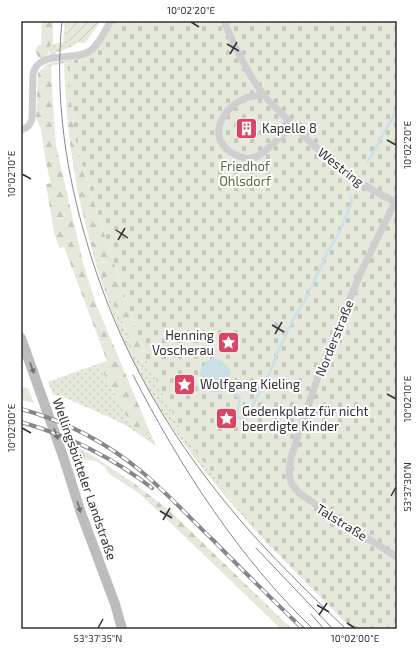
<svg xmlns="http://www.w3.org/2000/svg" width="418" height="650" font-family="'Exo 2',sans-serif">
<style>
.grass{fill:url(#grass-dots)}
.forest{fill:url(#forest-firs)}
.cemetery{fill:url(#cemetery-stones)}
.garden{fill:url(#garden-furrows)}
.water{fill:#cae0e7}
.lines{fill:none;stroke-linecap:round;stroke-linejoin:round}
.stream{stroke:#cae0e7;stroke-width:2.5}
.street{stroke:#cfcfcf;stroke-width:7}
.secondary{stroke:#bcbcbc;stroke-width:10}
.tram{stroke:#878787;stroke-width:1}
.rail-casing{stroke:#878787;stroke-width:4}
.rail{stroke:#fff;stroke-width:2.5;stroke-dasharray:8;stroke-linecap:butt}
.oneway{fill:#707070}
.ticks{fill:none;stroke:#323232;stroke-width:1.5}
.labels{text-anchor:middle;stroke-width:4;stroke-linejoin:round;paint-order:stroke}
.poi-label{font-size:13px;fill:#323232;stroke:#fff;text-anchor:start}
.park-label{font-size:13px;fill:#5b6c42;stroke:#fff}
.street-label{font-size:13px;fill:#323232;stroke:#fff}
.neatline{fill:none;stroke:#323232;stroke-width:1.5}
.ticks-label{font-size:10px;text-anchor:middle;fill:#323232}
</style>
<defs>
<pattern id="grass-dots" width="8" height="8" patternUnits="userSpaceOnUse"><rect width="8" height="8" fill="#e4e9dc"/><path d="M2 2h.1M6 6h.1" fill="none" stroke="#c4c8bd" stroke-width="1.8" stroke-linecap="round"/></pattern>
<pattern id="forest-firs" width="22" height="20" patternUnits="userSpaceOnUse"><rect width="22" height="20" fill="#e4e9dc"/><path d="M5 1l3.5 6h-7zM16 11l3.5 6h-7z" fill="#c4c8bd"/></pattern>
<pattern id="cemetery-stones" width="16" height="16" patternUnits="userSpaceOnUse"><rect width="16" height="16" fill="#e4e9dc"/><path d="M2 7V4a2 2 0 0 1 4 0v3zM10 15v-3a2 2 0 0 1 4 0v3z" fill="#c4c8bd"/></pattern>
<pattern id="garden-furrows" width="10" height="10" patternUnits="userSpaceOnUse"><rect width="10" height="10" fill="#e4e9dc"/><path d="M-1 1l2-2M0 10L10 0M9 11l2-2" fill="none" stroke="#c4c8bd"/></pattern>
</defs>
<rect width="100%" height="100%" fill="#fff"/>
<path class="grass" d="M65,21H67L65,41L78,42L73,46L47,57L50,53V45L63,42Z
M86,56L76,61L46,67L39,71L46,65L51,63Z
M87,230L99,267L116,310L119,312L134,351L140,362H142L146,359L184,436L264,540C234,507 205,473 179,437C135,375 104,303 87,230Z
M95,365L102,370L131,424L146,434L150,432L156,446L127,426L109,417L61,396L53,395L48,382Z"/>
<path class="forest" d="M42,21H53V44L50,45C50,54 48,56 40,59L35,52L37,46L41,45Z
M67,63L76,143L95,205L146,359L142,362H140L134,351L119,312L116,310C105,284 94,257 87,230C72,176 66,120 64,64Z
M51,66L53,106L56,145L83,263L96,304L150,432L146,434L141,433L131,424L102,370L95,365L107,361L64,247L59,248L54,232L46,184L51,183L46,163L41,130L36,117L38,73L42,69Z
M21,387L28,388L34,403L21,400Z
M68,441L98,459L135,484L170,511L292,629H281L157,510L137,492L108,473L105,467L96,461L76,459Z"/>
<path class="cemetery" d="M114,21H397V629H352L264,540L184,436L146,359L95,205L76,143L67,63L89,55Z"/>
<path class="garden" d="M67,21H101L85,43L65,41Z"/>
<path class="water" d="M212,358L218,359L227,366L230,373L229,381L231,390C225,390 219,393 212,392C194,387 198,365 212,358Z"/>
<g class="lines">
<path class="stream" d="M367,163L397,110
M231,390L240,399L237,412L238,417L243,420H245L270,372L279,349L293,320L306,298L327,254L340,231L352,201L351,197"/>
<path class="street" d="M224,21C234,46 246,71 263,94C269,102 277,109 284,116C316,150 353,182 395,202
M263,94C258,96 251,96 246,98C217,110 205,145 241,157C247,159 253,159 258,156C271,148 282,135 292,125
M21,130C28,128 30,125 32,119L33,75C36,51 71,60 86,53C98,48 104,31 111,21
M397,198L361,272L320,371L299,432L291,458L289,471L291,483L299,493L340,521L397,557"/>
<path class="secondary" d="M21,338L64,459L81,513L115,604L122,629"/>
<path class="tram" d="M62,21C55,91 64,161 83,229C116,349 172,444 255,537C284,569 315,599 346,629
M133,375C179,465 239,558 313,629
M256,548L333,629
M311,614L324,629"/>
<defs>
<path id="rail" d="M21,409C65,421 107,443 142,472C167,493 190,518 214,541C243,571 273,600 303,629
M21,422C69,436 112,457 152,488"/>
</defs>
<use href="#rail" class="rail-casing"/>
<use href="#rail" class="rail"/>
</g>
<defs><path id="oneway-solid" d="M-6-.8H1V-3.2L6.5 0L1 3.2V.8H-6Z"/></defs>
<g class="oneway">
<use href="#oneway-solid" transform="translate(32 368) rotate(70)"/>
<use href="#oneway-solid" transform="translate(56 434) rotate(71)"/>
<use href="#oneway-solid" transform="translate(79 507) rotate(73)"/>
</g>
<path class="ticks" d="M191,22L199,27M227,44L239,51M230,54L237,42M387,140L396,145M22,174L31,179M116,230L128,238M118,240L125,228M272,325L284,332M275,334L282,322M387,394L396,399M22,428L31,433M391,496L396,487M160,511L172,518M163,520L170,508M317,605L329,612M319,615L327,603M347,623L355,628M98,628L103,619"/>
<defs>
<symbol id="building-square" viewBox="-11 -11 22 22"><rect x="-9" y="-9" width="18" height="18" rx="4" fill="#d94562" stroke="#fff"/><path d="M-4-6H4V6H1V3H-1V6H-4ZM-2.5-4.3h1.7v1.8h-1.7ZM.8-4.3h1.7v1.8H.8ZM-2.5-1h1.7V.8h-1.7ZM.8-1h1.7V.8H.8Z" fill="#fff"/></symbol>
<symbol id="sight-square" viewBox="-11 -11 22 22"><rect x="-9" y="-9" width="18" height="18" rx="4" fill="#d94562" stroke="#fff"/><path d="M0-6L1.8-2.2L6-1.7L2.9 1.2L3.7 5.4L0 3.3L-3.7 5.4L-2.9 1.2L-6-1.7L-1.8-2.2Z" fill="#fff"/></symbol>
</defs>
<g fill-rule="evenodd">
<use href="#building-square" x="234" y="116" width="25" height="25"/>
<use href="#sight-square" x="216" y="330" width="25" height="25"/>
<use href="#sight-square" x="172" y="372" width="25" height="25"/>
<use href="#sight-square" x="214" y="406" width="25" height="25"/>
</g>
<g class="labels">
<g class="poi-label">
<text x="262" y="133">Kapelle 8</text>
<text x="214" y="340" text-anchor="end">Henning<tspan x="214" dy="15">Voscherau</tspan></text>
<text x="200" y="389">Wolfgang Kieling</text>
<text x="242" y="416">Gedenkplatz für nicht<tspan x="242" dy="15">beerdigte Kinder</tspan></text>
</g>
<g class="park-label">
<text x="245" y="171">Friedhof<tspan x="245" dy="15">Ohlsdorf</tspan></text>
</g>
<g class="street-label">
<text transform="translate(341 167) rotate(38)" y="5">Westring</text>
<text transform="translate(334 338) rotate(-68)" y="5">Norderstraße</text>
<text transform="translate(85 479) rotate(71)" y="5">Wellingsbütteler Landstraße</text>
<text transform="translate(342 522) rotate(32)" y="5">Talstraße</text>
</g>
</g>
<rect width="418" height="650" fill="none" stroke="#ffffff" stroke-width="44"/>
<rect x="22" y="22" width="374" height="606" class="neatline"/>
<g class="ticks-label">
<text x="191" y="14">10°02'20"E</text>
<text transform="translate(407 145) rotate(-90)" y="4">10°02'20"E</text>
<text transform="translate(11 174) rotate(-90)" y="4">10°02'10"E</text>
<text transform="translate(407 399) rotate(-90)" y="4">10°02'10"E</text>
<text transform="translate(11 428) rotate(-90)" y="4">10°02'00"E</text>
<text transform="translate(407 487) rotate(-90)" y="4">53°37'30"N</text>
<text x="98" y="642">53°37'35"N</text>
<text x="355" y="642">10°02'00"E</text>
</g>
</svg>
